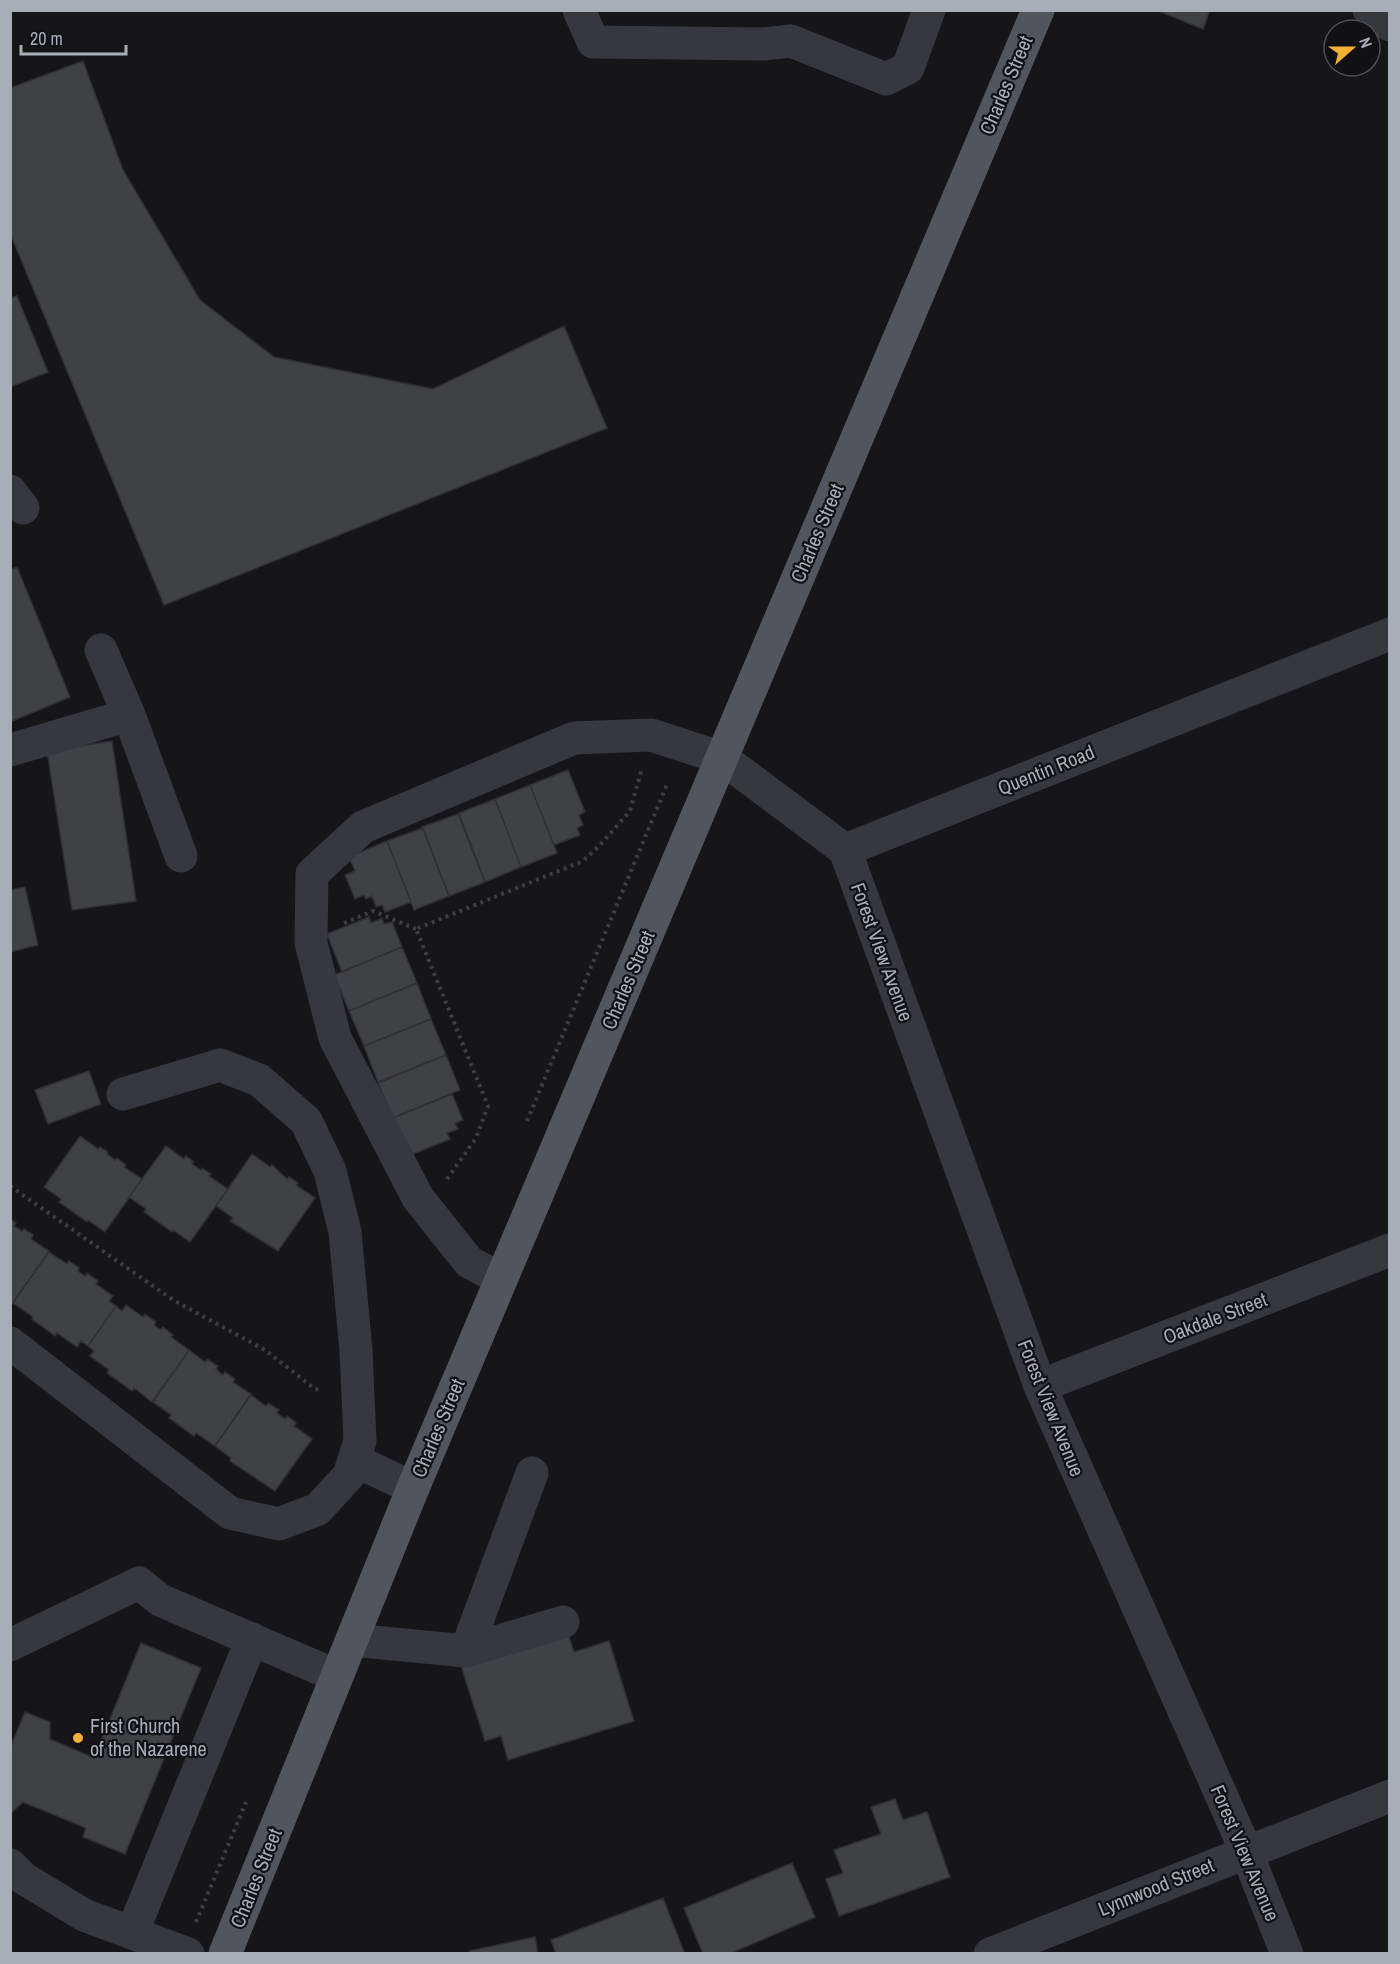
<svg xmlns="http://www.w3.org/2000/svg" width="1400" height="1964" font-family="'Archivo Narrow',sans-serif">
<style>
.building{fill:#404145;stroke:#303034;stroke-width:1.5}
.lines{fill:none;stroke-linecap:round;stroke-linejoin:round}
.path{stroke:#3d3f44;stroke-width:4;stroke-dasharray:3 4.5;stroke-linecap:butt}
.minor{stroke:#37383d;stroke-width:33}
.major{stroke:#53555c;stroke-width:33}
.poi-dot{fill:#f2b134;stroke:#111113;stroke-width:2}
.labels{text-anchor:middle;stroke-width:4.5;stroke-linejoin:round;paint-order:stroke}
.street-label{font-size:20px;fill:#a8adb8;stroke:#111113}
.poi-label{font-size:20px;fill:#a8adb8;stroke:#111113;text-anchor:start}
</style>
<rect width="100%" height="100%" fill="#161618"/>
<path class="building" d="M1156,10H1210L1203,29Z
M83,61L123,170L200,300L274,357L433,389L564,326L607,428L164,605L10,233V88Z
M17,296L48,372L10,387V298Z
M17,567L70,697L10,722V570Z
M112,741L136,901L72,910L47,751Z
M568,770L585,812L579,815L583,825L577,828L580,835L554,845L530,785Z
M530,785L557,853L521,867L495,799Z
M495,799L521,867L485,882L459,813Z
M458,814L485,882L449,896L422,827Z
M423,828L449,896L414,910L387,841Z
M387,841L411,902L385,912L382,905L376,907L372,896L366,899L364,895L355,899L345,875L355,871L349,857Z
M25,887L38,945L10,952V890Z
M369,917L371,923L382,918L384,924L392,922L402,947L342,972L327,934Z
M402,947L417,983L349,1011L334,975Z
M417,983L431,1019L364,1046L349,1011Z
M431,1019L446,1055L378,1082L364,1046Z
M446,1055L460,1090L393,1118L378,1083Z
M89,1071L101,1104L48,1124L35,1090Z
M452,1094L463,1120L455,1123L458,1129L447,1133L450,1139L408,1156L393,1118Z
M80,1136L98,1149L100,1147L108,1152L107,1154L115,1160L117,1158L126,1165L124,1167L142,1179L105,1232L88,1220L87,1222L59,1202L61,1199L44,1187Z
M166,1146L184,1159L186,1156L194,1162L192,1164L201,1170L202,1168L211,1174L209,1176L228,1189L190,1242L173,1230L172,1232L144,1212L146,1209L129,1197Z
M252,1154L270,1167L272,1165L287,1179L289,1177L298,1183L296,1185L315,1198L278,1251L230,1221L233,1218L216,1206Z
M10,1219L16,1223L14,1226L22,1231L24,1229L33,1235L31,1239L49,1251L12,1304L10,1302Z
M49,1252L67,1264L69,1261L79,1268L78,1271L85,1276L87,1273L98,1281L96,1284L113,1296L109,1301L116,1306L88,1346L81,1341L77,1347L57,1333L55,1336L32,1319L33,1317L13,1303Z
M126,1305L143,1317L145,1314L156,1322L154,1325L161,1330L163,1327L173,1335L171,1337L189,1350L152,1402L134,1388L132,1391L107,1373L109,1370L90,1356L94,1351L88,1346L116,1306L122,1311Z
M189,1350L205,1362L207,1359L218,1366L216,1369L223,1375L225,1372L235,1379L233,1382L251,1394L215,1446L196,1433L194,1436L169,1418L171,1415L153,1402Z
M251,1395L266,1406L268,1403L279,1410L277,1413L285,1419L287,1416L296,1423L294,1426L312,1439L275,1491L230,1461L231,1458L215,1446Z
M568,1633L574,1652L609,1641L634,1721L508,1760L501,1736L485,1741L461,1666Z
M141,1643L201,1668L125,1854L83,1837L86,1828L23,1802L12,1812H10V1748L25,1712L50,1722V1739L94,1758Z
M895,1799L903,1820L927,1812L950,1877L839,1916L826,1879L843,1873L834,1850L881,1834L871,1807Z
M792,1863L815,1917L729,1954H703L684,1908Z
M663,1898L684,1952L678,1954H556L551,1940Z
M535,1937L538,1954H469V1951Z"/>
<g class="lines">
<path class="path" d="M344,923L373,911L416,929
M527,1121L668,782
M447,1179L476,1138L488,1106L416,929L583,861L599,846L630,811L642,768
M10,1186L173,1300L265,1350L315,1389L322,1390
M196,1922L246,1802"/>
<path class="minor" d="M579,10L593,42L763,44L791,41L886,79L908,68L929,10
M1369,10L1390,25
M10,491L23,508
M101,650L129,715
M10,750L129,715L181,856
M845,850L1040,1386L1246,1851L1287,1954
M501,1279L469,1262L418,1198L335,1038L311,943L312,874L363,827L574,738L651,735L722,758L845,850L1390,634
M10,1343L230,1513L279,1524L318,1509L349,1475L360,1441L356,1351L345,1232L330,1171L306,1121L259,1080L220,1065L123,1094
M1040,1386L1390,1250
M354,1460L413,1488
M352,1640L466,1651L532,1473
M10,1645L139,1583L160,1600L337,1676
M466,1651L563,1622
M10,1865L23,1878L84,1915L188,1954
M132,1933L252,1639
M990,1954L1390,1796"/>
<path class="major" d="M225,1954L413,1488L1038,10"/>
</g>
<circle class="poi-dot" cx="78" cy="1738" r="6"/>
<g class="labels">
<g class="street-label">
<text transform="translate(1006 85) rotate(-67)" y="7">Charles Street</text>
<text transform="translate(817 533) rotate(-67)" y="7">Charles Street</text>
<text transform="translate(1046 770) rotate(-22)" y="7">Quentin Road</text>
<text transform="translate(882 952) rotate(70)" y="7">Forest View Avenue</text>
<text transform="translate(628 980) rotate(-67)" y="7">Charles Street</text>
<text transform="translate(1215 1318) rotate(-21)" y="7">Oakdale Street</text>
<text transform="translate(1051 1408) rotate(68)" y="7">Forest View Avenue</text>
<text transform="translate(438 1428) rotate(-67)" y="7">Charles Street</text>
<text transform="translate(1245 1853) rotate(67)" y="7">Forest View Avenue</text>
<text transform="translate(256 1878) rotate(-68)" y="7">Charles Street</text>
<text transform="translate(1156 1887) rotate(-22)" y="7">Lynnwood Street</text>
</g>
<g class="poi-label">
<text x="90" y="1733">First Church<tspan x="90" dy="23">of the Nazarene</tspan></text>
</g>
</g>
<rect width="1400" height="1964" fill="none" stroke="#a8adb8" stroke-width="24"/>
<g transform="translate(1352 48) rotate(69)"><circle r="28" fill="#111113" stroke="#4d4f55" stroke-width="1.5"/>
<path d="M0-4.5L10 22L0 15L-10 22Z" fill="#f2b134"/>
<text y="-9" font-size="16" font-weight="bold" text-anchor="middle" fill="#a8adb8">N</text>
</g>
<path d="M21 45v9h105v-9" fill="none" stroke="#a8adb8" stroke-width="3"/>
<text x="30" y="45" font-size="18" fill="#a8adb8" stroke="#111113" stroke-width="4.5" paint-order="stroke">20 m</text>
</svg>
